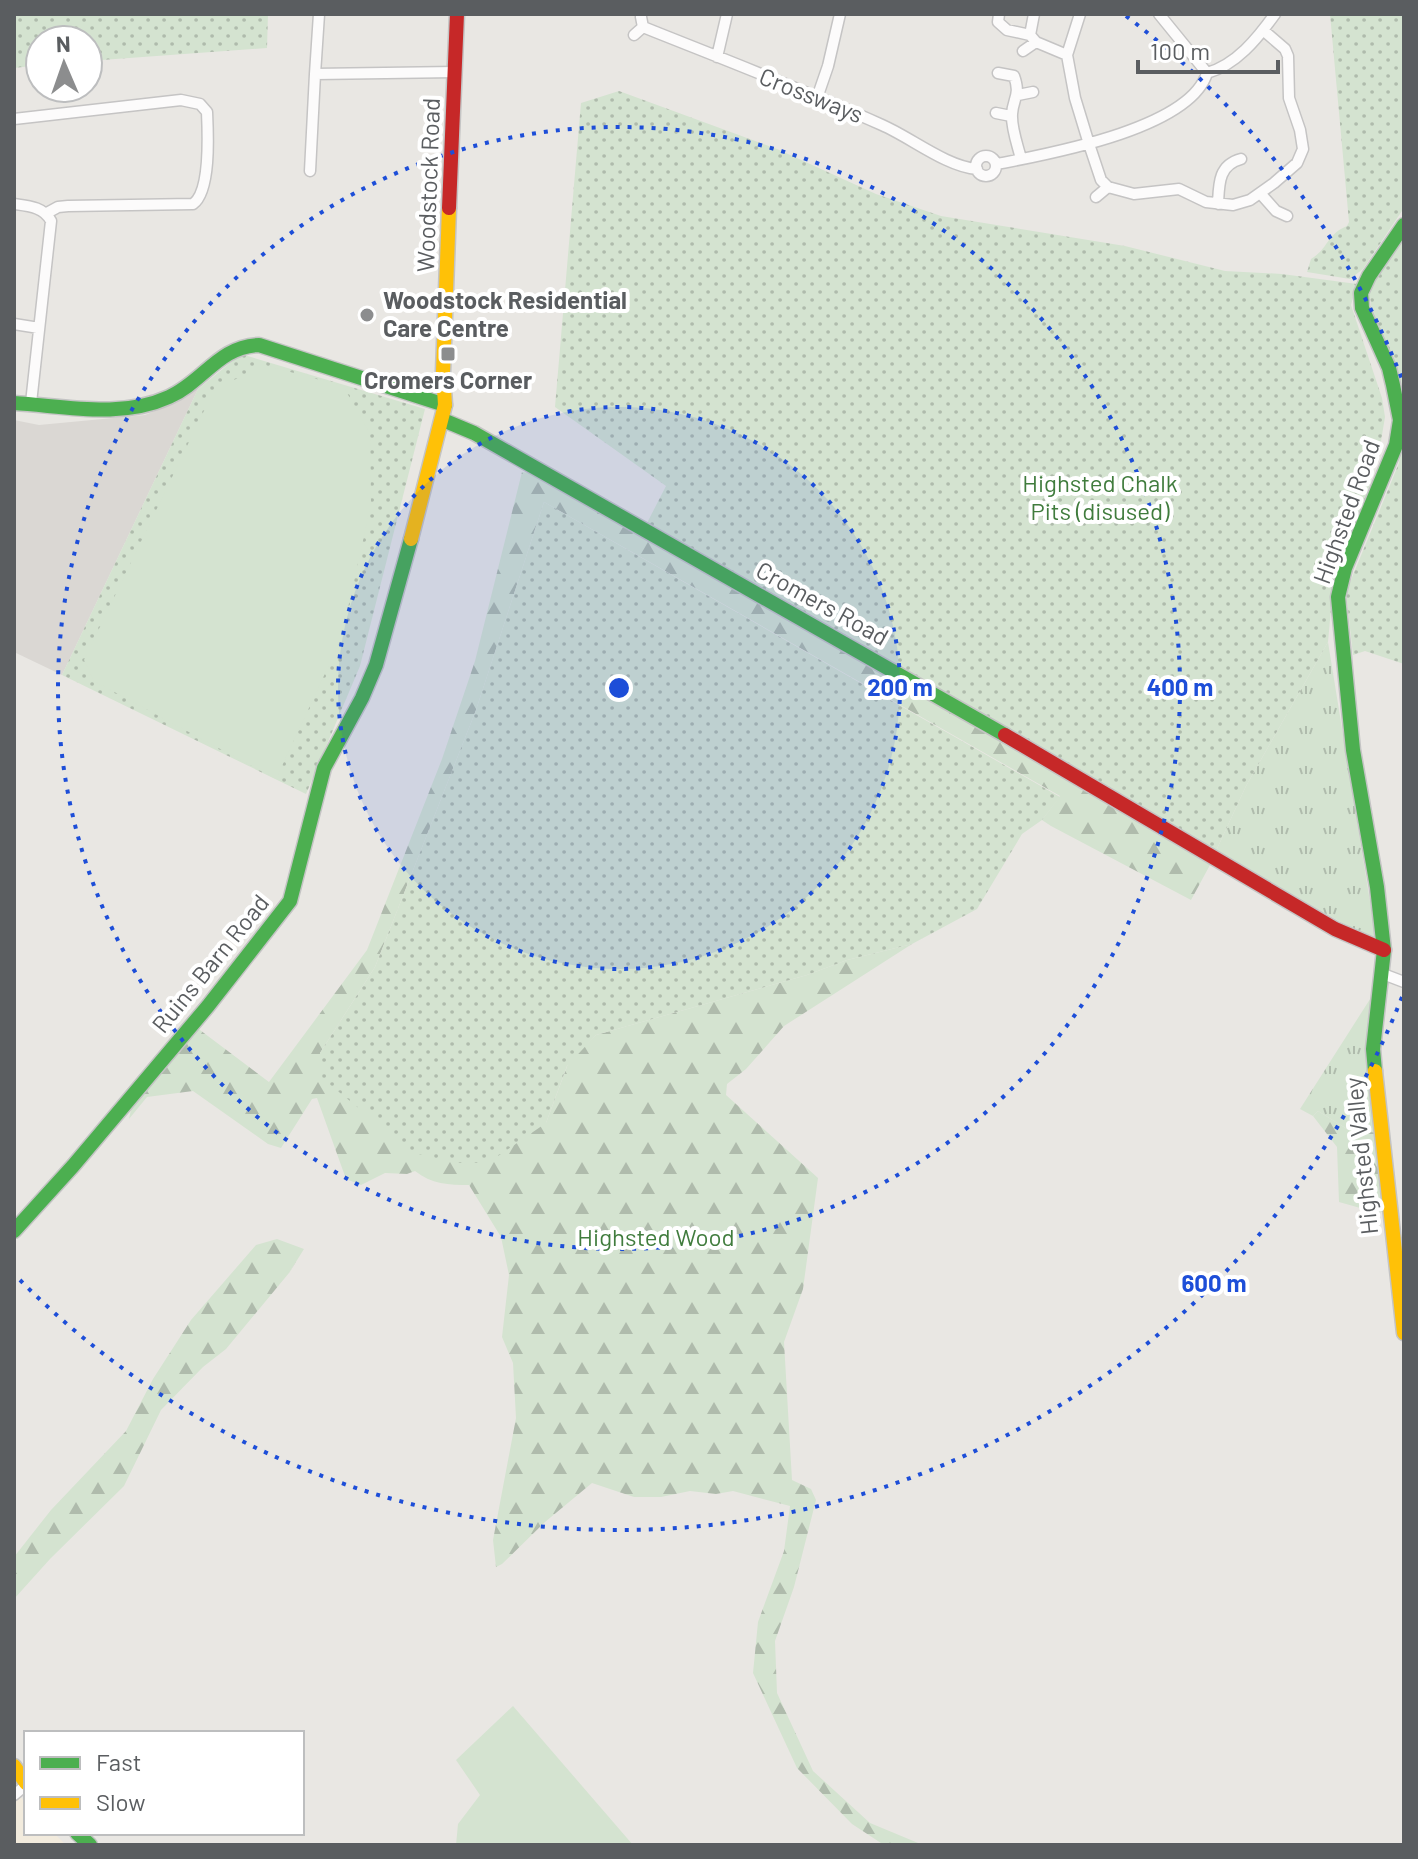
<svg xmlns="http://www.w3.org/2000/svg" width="1418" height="1859" font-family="Barlow,sans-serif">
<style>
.commercial{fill:#f2ebdd}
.education{fill:#dad7d3}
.grass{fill:url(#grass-tufts)}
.forest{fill:url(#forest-firs)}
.park{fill:url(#park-dots)}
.pitch{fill:#d4e3d0}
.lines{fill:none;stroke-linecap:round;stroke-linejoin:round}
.street-casing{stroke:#c5c4c4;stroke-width:13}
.fast-casing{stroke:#c4c4c4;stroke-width:17}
.slow-casing{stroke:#c4c4c4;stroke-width:17}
.jam-casing{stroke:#c4c4c4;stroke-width:17}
.street{stroke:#fcfbfb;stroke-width:10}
.fast{stroke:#4caf50;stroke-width:14}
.slow{stroke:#ffc107;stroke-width:14}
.jam{stroke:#c62828;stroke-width:14}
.ring{fill:none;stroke:#1d4ed8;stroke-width:4;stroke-dasharray:4 8}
.poi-dot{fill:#8c8d8e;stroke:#fff;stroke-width:3}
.labels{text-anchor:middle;stroke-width:8;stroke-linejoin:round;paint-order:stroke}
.street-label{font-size:24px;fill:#5a5d60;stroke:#fff}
.poi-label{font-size:24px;font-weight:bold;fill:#5a5d60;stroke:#fff;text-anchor:start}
.park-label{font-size:24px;fill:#407c3d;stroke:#fff}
.centre{fill:#1d4ed8;stroke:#fff;stroke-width:4}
.ring-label{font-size:24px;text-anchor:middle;font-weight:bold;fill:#1d4ed8;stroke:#fff;stroke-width:8;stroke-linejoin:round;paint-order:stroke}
</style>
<defs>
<pattern id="grass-tufts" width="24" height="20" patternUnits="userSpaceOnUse" patternTransform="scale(2)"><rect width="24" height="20" fill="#d4e3d0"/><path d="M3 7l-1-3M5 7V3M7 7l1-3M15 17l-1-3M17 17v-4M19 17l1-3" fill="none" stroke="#afbbac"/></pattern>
<pattern id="forest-firs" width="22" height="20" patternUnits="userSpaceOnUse" patternTransform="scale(2)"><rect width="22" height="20" fill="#d4e3d0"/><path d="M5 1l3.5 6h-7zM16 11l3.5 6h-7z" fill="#afbbac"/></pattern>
<pattern id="park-dots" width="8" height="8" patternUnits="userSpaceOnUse" patternTransform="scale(2)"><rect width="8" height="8" fill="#d4e3d0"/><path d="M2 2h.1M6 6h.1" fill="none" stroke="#afbbac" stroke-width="1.8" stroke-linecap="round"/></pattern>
</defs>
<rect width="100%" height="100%" fill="#e9e7e3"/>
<path class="commercial" d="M14,1788L26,1804V1833H54L66,1845H14Z"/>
<path class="education" d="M198,389L62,675L14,652V420L39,425L145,415L172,404L184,394Z"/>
<path class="grass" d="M1328,642L1373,920L1375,941L1215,853L1246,786Z
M1372,996L1378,1133L1347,1129L1318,1111L1313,1116L1300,1109Z"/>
<path class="forest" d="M522,472L530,473L728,583L773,612L1038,763L1162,837L1209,859L1210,865L1191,900L1051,826L1042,820L1060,796L544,502L476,710L375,967L320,1053L546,1123L569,1061L596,1035L807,975L847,960L912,944L784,1026L746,1069L727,1084L726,1095L818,1178L803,1289L784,1342L792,1480L811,1489L816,1500L794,1587L775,1641L777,1693L813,1771L870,1823L923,1845H884L852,1824L797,1768L753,1673L758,1622L784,1551L790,1506L733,1491L716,1494L690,1491L661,1497H634L592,1483L545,1522L502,1564L496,1567L493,1540L516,1418L513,1363L502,1337L509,1275L501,1237L469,1185C449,1185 431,1184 415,1171L407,1174L385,1173L361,1185L346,1179L317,1098L312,1099L281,1148L268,1144L193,1091L147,1097L129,1119L133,1100L196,1027L269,1082L367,950L442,759L475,661Z
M1318,1111L1347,1129L1378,1133L1385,1211L1378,1213L1339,1202L1337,1147L1313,1116Z
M277,1239L304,1249L289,1273L226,1349L203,1367L161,1410L124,1486L50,1559L14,1599V1557L51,1510L126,1431L153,1379L191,1320L256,1245Z"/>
<path class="park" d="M14,14H268L267,48L88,61V40H40V65L14,68Z
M1330,14H1404V208L1363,269L1350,279L1307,272L1311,259C1328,249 1327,234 1347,226L1349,222Z
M619,91L777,149L876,194L941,216L1125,246L1225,271L1282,274L1357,284L1351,305L1382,398L1385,417L1380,447L1366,498L1333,587L1328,642L1246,786L1215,853L647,523L666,486L555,407L581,103Z
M1404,233V410C1395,384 1361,302 1372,279C1380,263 1394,247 1404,233Z
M241,354L425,409L360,666L306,794L62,675L198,389Z
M1404,425V664L1365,651L1353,655L1346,592L1399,463Z
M544,502L1060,797L1042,820L1022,834L977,909L912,944L847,960L807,975L596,1035L567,1066L546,1123L488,1163H456L414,1153L318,1075L320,1053L375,967L476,710Z"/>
<path class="pitch" d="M264,365L343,386L370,433L371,505L341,639L276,779L94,681L84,660L214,390Z
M513,1706L633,1845H456L458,1824L480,1795L456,1760Z"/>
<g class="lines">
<defs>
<path id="street" d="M319,14L315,74L455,72
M999,14L998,22L1007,30L1030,35
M1034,14L1030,35L1036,42L1067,55
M1159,14L1207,73
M643,27C723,59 804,90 882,125C910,137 947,167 977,169
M634,35L643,27L641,17
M1023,51L1036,42
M1067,55L1075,98L1089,144L1101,180L1108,187L1134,194L1179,189L1206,202L1233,205L1250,200L1274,183L1297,163L1303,149L1300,130L1289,98L1288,56L1285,49L1263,30
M1067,55L1080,14
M717,57L727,14
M998,73L1014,76C1021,95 1013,98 1012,114C1011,128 1018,146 1021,159
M1018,95L1033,92
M817,98L828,66L840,14
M996,113L1011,116
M14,119L181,100L200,104L207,112C208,134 211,191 193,204L68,206L58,207L47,213
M976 166a10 10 0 1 1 20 0a10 10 0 1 1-20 0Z
M997,164C1048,154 1190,129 1207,73C1236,65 1257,39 1275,14
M310,171L315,74
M1260,193L1276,211L1287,216
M1096,197L1108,187
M14,204C29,206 44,207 51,221L31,403
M1218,204C1219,185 1218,165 1241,159
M14,324L39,328
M1383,974L1404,982
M14,1795L26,1785"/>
<path id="fast" d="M14,403C65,406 121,419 169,397C203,382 219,346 259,345L445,405
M443,420L474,433L1005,735
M1375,1071L1373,1049L1384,950L1377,887L1353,750L1338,597L1345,568L1396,445L1400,420L1393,385L1389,368L1362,308L1361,293L1369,276L1404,225
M14,1231L73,1166L208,1006L290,901L324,768L362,698L376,665L411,539
M77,1833L90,1845"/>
<path id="slow" d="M411,539L445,405L443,372L449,208
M1375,1071L1404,1333
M14,1766L26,1783"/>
<path id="jam" d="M449,208L457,14
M1005,735L1335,929L1384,950"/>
</defs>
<use href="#street" class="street-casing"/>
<use href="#fast" class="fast-casing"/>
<use href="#slow" class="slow-casing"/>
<use href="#jam" class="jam-casing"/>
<use href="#street" class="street"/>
<use href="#fast" class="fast"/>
<use href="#slow" class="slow"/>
<use href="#jam" class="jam"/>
</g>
<circle cx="619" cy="688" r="281" fill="#1d4ed8" fill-opacity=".12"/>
<g class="ring">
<circle cx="619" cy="688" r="281"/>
<circle cx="619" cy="688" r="561"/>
<path d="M1402 997A842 842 0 0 1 18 1278M1126 16A842 842 0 0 1 1402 379"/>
</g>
<g class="poi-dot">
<circle cx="367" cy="315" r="8"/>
<rect x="440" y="346" width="16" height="16" rx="4"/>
</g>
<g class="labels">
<g class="street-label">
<text transform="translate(811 96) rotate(22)" y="8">Crossways</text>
<text transform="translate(429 185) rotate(-88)" y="8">Woodstock Road</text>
<text transform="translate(1347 512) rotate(-70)" y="8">Highsted Road</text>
<text transform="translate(822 604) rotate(29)" y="8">Cromers Road</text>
<text transform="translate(211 964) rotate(-51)" y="8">Ruins Barn Road</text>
<text transform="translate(1362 1156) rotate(-96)" y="8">Highsted Valley</text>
</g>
<g class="poi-label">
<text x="383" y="309">Woodstock Residential<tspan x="383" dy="28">Care Centre</tspan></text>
<text x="448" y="389" text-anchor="middle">Cromers Corner</text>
</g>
<g class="park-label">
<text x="1100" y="492">Highsted Chalk<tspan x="1100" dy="28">Pits (disused)</tspan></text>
<text x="656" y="1246">Highsted Wood</text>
</g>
</g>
<circle cx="619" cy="688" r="12" class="centre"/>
<g class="ring-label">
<text x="900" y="696">200 m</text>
<text x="1180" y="696">400 m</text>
<text x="1214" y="1292">600 m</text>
</g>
<rect width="1418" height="1859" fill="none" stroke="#5a5d60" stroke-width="32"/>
<rect x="24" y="1731" width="280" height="104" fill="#ffffff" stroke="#bdbebf" stroke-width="2"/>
<rect x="40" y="1757" width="40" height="12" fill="#4caf50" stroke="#bdbebf" stroke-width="2"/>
<text x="96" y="1771" font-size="24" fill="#5a5d60">Fast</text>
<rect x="40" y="1797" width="40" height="12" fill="#ffc107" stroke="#bdbebf" stroke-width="2"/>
<text x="96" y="1811" font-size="24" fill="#5a5d60">Slow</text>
<g transform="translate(64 64) rotate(358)"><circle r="38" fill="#ffffff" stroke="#bdbebf" stroke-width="2"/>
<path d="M0-6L14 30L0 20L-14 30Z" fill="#8c8d8e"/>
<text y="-12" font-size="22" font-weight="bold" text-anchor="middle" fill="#5a5d60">N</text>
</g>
<path d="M1138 60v12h140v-12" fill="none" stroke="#5a5d60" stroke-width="4"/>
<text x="1150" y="60" font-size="24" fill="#5a5d60" stroke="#ffffff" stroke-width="6" paint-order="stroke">100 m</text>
</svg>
